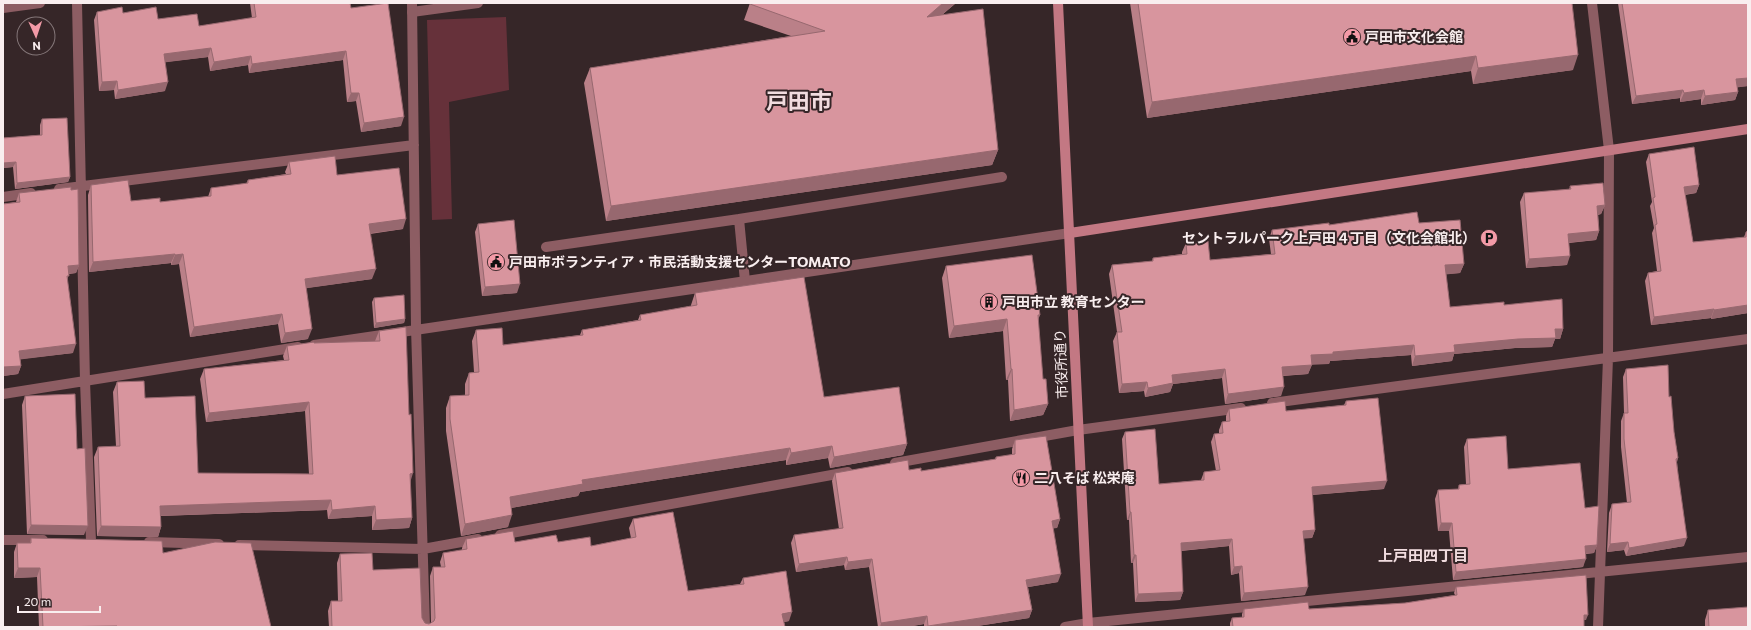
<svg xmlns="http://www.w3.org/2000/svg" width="1751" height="630" font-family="Commissioner,'Noto Sans JP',sans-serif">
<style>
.green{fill:#66313a}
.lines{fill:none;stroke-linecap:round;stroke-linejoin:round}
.lane{stroke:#8d5d63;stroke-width:10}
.street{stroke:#8d5d63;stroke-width:10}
.secondary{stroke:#c37883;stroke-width:10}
.wall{fill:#ba8088}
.shaded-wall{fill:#97686f}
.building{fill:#d8959e;stroke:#97686f}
.labels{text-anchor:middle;stroke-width:4;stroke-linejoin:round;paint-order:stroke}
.poi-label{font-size:14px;font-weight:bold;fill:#f9eeef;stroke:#362628;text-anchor:start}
.street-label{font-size:14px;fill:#f9eeef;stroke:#362628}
.neighbourhood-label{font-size:15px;font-weight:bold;fill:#f1dcdf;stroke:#362628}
.town-label{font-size:22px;font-weight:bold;fill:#f1dcdf;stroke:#362628}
</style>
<rect width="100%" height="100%" fill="#362628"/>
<path class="green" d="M506,17L509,90L449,102L452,219L432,220L427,20Z"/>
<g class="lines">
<path class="lane" d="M412,12L478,3
M546,247L739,219
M745,281L739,219L1002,177"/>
<path class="street" d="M77,3L85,381L91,541
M412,3L416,328L425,627
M1592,3L1609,150L1608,358L1598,627
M3,8L40,3
M59,189L414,145
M3,197L31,193
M314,345L1070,233
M3,394L298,347
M1272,403L1748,339
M895,463L1078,430L1241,408
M500,535L848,472
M3,540H43
M149,542L219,544
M239,545L423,549L478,539
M1065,627L1088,623L1748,557"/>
<path class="secondary" d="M1058,3L1088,627
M1070,233L1748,129"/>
</g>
<path class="wall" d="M250,3H350L351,8L401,126L361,132L356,101L347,102L343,60L249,73L248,65L210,71L208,57L165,62V91L115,99L114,90L99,91L94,20L97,12L123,13L199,26L252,18Z
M750,3H956L942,15L998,150L992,165L606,221L584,83L590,68L791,36L744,20Z
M1130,3H1572L1573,70L1473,84L1471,71L1147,118Z
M1618,3H1748V86L1737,87L1738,92L1735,100L1701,105V99L1680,102V98L1632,104Z
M42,119L70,177L68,182L15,189L13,167L3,168V138L40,135V125Z
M1649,154L1699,185L1696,193L1685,195L1693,242L1744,237L1746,232L1748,231V313L1711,319V318L1651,325L1645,281L1648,273L1657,271L1652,233L1654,228L1650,206L1652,202L1646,162Z
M289,162L337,175L403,229L370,234L372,279L306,288L308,339L281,343L278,324L190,337L179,264L171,265V263L89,272L88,195L91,185L131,201L160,202L208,197L211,188L246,184L248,180L286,174L285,172Z
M1570,186L1605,205L1601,214L1598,215L1599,231L1596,240L1569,243L1567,265L1526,268L1520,202L1524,193L1569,190Z
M19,193L79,265L76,273L69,274L67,280L73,353L20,359L21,366L18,374L3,376V204L16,202Z
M1419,223L1464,264L1460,273L1446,274L1450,307L1504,305L1563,329L1560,339H1555L1552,347L1515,348L1454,354L1452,361L1412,366L1411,355L1330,361L1329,364H1312L1308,374L1283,376L1281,396L1225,404L1222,378L1173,384L1170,392L1145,397L1144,391L1119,393L1113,341L1117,332L1109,274L1112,265L1152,261L1153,258L1182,254V252L1186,243L1210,260L1271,254L1269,239L1272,230L1329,225Z
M478,224L517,293L482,296L475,232Z
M946,266L1040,315L1038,320L1043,379L1048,404L1043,415L1010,421L1008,380H1006L1003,331L949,338L942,278Z
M695,293L824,397L907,444L903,455L830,468L828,458L786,465V460L580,492L578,496L511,508L508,527L461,536L446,431V408L450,396L465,395V384L469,373L474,372L472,341L476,330L503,345L580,335L582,330L638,320L640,315L691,306V305Z
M374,298L405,319L404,323L374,328L372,302Z
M379,331L410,482L412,518L409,528L372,530V516L328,519L327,510L161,516V527L158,537L97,536L94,457L98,447L116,446L113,392L117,382L145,398L198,473L309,474L305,411L206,422L200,379L204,369L284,360L283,356L287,346L314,343L375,341Z
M1626,369L1669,397L1674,432L1678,458L1677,462L1684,546L1626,556L1624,550L1607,552L1609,513L1612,504L1627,503L1621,447V421L1624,413L1623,377Z
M25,396L84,535L27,534L22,405Z
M1346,401L1384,489L1312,495L1315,530L1312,538H1304L1305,595L1241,601L1239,573L1231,575L1229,546L1181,551L1183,592L1180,600L1135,602L1133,563H1131L1129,520H1127L1122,439L1125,432L1159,484L1201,480L1204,472L1216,471L1211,442L1214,434H1219V430L1222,422L1226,421V416L1229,409L1286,411L1344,405Z
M1467,439L1508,469L1585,508L1597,545L1594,553L1586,554L1583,567L1453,580L1449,531H1438L1435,499L1438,490L1458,489L1459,485L1466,484L1464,447Z
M1015,440L1060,519L1057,528H1053L1058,582L1028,587L1032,610L1029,618L971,627H924V624L907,627H878L869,567L845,570L844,565L796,572L791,543L794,535L839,529L832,481L835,473L909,470L921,471L995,459L996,457L1012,455V449Z
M633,519L688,591L740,584L743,578L789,621L784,622L785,627H329L328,611L331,601H338L337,563L340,554L373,570L422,618L425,623L429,624L431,623L430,576L433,567H441L440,562L443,553L462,550V548L466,539L515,542H558L591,546L631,538L629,528Z
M31,538L163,553L271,627H39L37,577L14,578V552L17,543H30Z
M1456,587L1586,620H1584V627H1230V623L1232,618L1242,617V614L1244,609H1309L1405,603L1455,595L1454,593Z
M1708,610L1748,627H1705V620Z"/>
<path class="shaded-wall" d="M943,3H956L921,32L927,17Z
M211,48L208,57L160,63L164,54Z
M346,51L343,60L249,73L252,64Z
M1578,55L1573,70L1473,84L1478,68Z
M251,56L248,65L210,71L214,62Z
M1476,56L1471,71L1147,118L1152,102Z
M1748,78V86L1733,88L1736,79Z
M117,81L114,90L99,91L102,82Z
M168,82L165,91L115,99L118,90Z
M1683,90L1680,98L1632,104L1636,96Z
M1704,90L1701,99L1680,102L1684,93Z
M1738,92L1735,100L1701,105L1705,96Z
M351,93H359L356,101L347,102Z
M404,117L401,126L361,132L364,123Z
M998,150L992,165L606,221L611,206Z
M16,162L13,167L3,168V163Z
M70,177L68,182L15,189L17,183Z
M1699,185L1696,193L1681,195L1684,187Z
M1605,205L1601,214L1594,215L1597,206Z
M406,219L403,229L365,234L369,224Z
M1599,231L1596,240L1565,243L1568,234Z
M175,254L171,263L89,272L93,262Z
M183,254L179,264L171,265L175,255Z
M1570,256L1567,265L1526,268L1529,259Z
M1464,264L1460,273L1441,275L1445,265Z
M79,265L76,273L65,274L68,266Z
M376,269L372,279L301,289L305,279Z
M520,284L517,293L482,296L485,287Z
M1748,305V313L1711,319L1714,310Z
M1714,309L1711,318L1651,325L1654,317Z
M282,314L278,324L190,337L194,327Z
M405,319L404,323L374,328L376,323Z
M1007,319L1003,331L949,338L954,326Z
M312,329L308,339L281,343L285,333Z
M1555,329H1563L1560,339H1555L1552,347L1515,348L1454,354L1452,361L1412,366L1415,356L1454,345Z
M76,344L73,353L16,360L19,351Z
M1414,345L1411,355L1330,361L1329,364L1308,365L1311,355L1333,352Z
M1312,365L1308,374L1278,376L1282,367Z
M21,366L18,374L3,376V367Z
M1011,369H1012L1008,380H1006Z
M1225,369L1222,378L1173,384L1170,392L1145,397L1148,388L1172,375Z
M1147,382L1144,391L1119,393L1122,384Z
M1284,387L1281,396L1225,404L1228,394Z
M309,402L305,411L206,422L209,413Z
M1048,404L1043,415L1010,421L1014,410Z
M907,444L903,455L830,468L834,457Z
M832,446L828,458L786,465L791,453Z
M790,448L786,460L580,492L578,496L505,509L510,497L582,480Z
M413,473L410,483V474Z
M1387,481L1384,489L1309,495L1312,487Z
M331,500L327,510L156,516L160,506Z
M375,506L372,516L328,519L332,510Z
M1130,512H1131L1129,520H1127Z
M512,515L508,527L461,536L465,524Z
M412,518L409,528L372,530L376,520Z
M1060,519L1057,528L1049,529L1052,521Z
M1441,523H1452L1449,531H1438Z
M31,525L88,526L84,535L27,534Z
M101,526L161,527L158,537L97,536Z
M1315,530L1312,538L1300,539L1303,531Z
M1687,538L1684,546L1626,556L1629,548Z
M1232,539L1229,546L1178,551L1181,543Z
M1628,542L1624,550L1607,552L1610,544Z
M1597,545L1594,553L1582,554L1585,546Z
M1134,555H1136L1133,563H1131Z
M847,557L844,565L796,572L799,564Z
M872,559L869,567L845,570L848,562Z
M1586,559L1583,567L1453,580L1456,572Z
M1242,566L1239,573L1231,575L1234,567Z
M18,568H40L37,577L14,578Z
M1061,574L1058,582L1023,588L1026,580Z
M1308,587L1305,595L1241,601L1244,593Z
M1183,592L1180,600L1135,602L1138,594Z
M1032,610L1029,618L971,627H928V626Z
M792,612L789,621L779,623L782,614Z
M1584,615H1588L1586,620H1582Z
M927,616L924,624L907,627H880L881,623Z"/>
<path class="building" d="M254,3H350L351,8L388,3L404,117L364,123L359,93H351L346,51L252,64L251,56L214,62L211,48L164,54L168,82L118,90L117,81L102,82L97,12L122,7L123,13L156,7L158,19L197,14L199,26L256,17Z
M750,3H943L927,17L983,9L998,150L611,206L590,68L825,31L750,4Z
M1138,3H1572L1578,55L1478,68L1476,56L1152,102Z
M1622,3H1748V78L1736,79L1738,92L1705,96L1704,90L1684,93L1683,90L1636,96Z
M67,118L70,177L17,183L16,162L3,163V138L42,135V119Z
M1694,147L1699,185L1684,187L1693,242L1746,237V232L1748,231V305L1714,310V309L1654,317L1648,273L1661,271L1655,225L1657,224L1653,198L1655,197L1649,154Z
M335,156L337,175L399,168L406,219L369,224L376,269L305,279L312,329L285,333L282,314L194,327L183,254L175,255V254L93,262L91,185L128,180L131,201L160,198V202L211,196V188L248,183V180L291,174L289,162Z
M1603,183L1605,205L1597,206L1599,231L1568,234L1570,256L1529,259L1524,193L1571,189L1570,186Z
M71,187V190L78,189L79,265L68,266L69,276H67L76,344L19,351L21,366L3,367V204L20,202L19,193Z
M1417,212L1419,223L1460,220L1464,264L1445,265L1450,307L1504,302V305L1562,299L1563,329H1555L1556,338L1518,339L1454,345L1455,352L1415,356L1414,345L1333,352V354L1311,355L1312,365L1282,367L1284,387L1228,394L1225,369L1172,375L1173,383L1148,388L1147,382L1122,384L1117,332H1122L1112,265L1153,261V258L1187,254L1186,243L1208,241L1210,260L1275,254L1272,230L1329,223V225Z
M514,220L520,284L485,287L478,224Z
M1032,255L1040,315H1038L1043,379H1046L1048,404L1014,410L1012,369H1011L1007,319L954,326L946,266Z
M804,277L824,397L899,387L907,444L834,457L832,446L791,453L790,448L582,480L583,484L510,497L512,515L465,524L450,419V396L469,395V373L479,372L476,330L502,328L503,345L583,335L582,330L641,320L640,315L697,305L695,293Z
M404,295L405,319L376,323L374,298Z
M406,327L409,415L411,414L413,473L410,474L412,518L376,520L375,506L332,510L331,500L160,506L161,527L101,526L98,447L120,446L117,382L144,381L145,398L195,396L198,473L313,474L309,402L209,413L204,369L289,360L287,346L314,342V343L380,341L379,331Z
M1668,365L1669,397L1671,396L1674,432L1678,458L1676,459L1687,538L1629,548L1628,542L1610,544L1612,504L1631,502L1624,439V413H1628L1626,369Z
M75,394L77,449L85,448L88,526L31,525L25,396Z
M1378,398L1387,481L1312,487L1315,530L1303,531L1308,587L1244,593L1242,566L1234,567L1232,539L1181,543L1183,592L1138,594L1136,555H1134L1131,512H1130L1125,432L1155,429L1159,484L1204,480V472L1220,470L1214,434L1223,433L1222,422L1230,421L1229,409L1285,401L1286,411L1346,405V401Z
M1046,436L1060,519L1052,521L1061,574L1026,580L1032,610L928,626L927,616L881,623L872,559L848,562L847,557L799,564L794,535L843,528L835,473L908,460L909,470L921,468V471L996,459V457L1015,454V440Z
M1506,436L1508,469L1580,463L1585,508L1599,506L1597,545L1585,546L1586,559L1456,572L1452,523H1441L1438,490L1459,489V485L1470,484L1467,439Z
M673,512L688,591L744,584L743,578L786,571L792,612L782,614L785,627H332L331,601H342L340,554L372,553L373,570L420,568L422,618L425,623L429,624L434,621L435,618L433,567H445L443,553L467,549L466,539L513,531L515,542L556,535L558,542L590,537L591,546L636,537L633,519Z
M31,538L162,541L163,553L215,542L251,543L271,627H117V626L43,627L40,568H18L17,543H31Z
M1586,575L1588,615H1584V627H1233L1232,618L1244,617V609L1308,602L1309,609L1405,603L1457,595L1456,587Z
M1748,607V627H1709L1708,610Z"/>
<defs>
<symbol id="civic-disc" viewBox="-11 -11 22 22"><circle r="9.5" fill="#f39aa7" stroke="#362628"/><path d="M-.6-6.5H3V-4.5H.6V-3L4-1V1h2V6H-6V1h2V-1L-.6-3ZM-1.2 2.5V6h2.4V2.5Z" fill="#111"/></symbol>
<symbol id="parking-disc" viewBox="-11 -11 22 22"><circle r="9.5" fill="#f39aa7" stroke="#362628"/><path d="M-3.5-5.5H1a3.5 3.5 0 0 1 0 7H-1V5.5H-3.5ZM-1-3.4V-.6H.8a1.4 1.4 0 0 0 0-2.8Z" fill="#111"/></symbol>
<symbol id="building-disc" viewBox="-11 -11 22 22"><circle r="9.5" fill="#f39aa7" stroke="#362628"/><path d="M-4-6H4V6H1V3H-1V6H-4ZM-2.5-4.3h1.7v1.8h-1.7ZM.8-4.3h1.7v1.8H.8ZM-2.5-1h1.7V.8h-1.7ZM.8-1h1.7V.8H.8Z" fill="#111"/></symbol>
<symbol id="restaurant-disc" viewBox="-11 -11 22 22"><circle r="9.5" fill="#f39aa7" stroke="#362628"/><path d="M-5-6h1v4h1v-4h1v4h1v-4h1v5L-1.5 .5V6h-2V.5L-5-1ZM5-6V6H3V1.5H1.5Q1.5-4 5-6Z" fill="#111"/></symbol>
</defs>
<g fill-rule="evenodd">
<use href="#civic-disc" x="1342" y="27" width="20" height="20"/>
<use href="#parking-disc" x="1479" y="228" width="20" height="20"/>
<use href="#civic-disc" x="486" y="252" width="20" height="20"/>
<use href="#building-disc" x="979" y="292" width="20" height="20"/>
<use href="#restaurant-disc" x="1011" y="468" width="20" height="20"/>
</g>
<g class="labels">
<g class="poi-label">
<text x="1365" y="42">戸田市文化会館</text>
<text x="1476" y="243" text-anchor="end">セントラルパーク上戸田４丁目（文化会館北）</text>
<text x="509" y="267">戸田市ボランティア・市民活動支援センターTOMATO</text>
<text x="1002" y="307">戸田市立 教育センター</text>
<text x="1034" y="483">二八そば 松栄庵</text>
</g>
<g class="street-label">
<text transform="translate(1061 364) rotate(-92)" y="5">市役所通り</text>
</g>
<g class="neighbourhood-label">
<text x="1423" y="561">上戸田四丁目</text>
</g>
<g class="town-label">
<text x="799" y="109">戸田市</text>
</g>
</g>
<rect width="1751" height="630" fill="none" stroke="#f9eeef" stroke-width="8"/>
<g transform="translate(36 36) rotate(177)"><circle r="19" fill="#362628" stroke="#847678"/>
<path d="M0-3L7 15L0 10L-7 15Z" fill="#f39aa7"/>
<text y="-6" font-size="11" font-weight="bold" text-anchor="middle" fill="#f9eeef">N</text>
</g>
<path d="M18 606v6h82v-6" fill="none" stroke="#f9eeef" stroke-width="2"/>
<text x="24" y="606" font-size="12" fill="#f9eeef" stroke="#362628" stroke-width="3" paint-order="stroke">20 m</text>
</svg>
